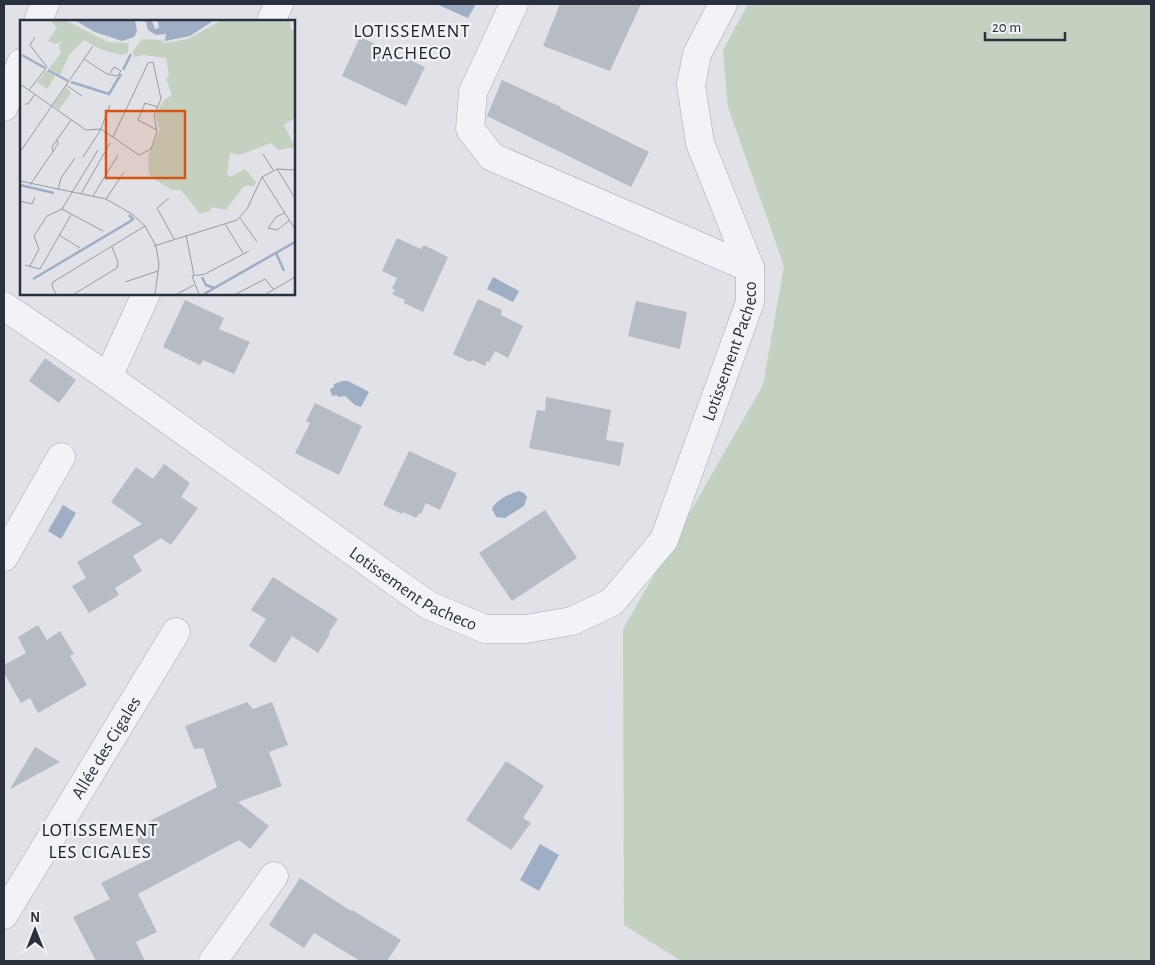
<svg xmlns="http://www.w3.org/2000/svg" width="1155" height="965" font-family="'Alegreya Sans',sans-serif">
<style>
.green{fill:#c4d1c1}
.water{fill:#9daec5}
.building{fill:#b7bbc4}
.lines{fill:none;stroke-linecap:round;stroke-linejoin:round}
.street-casing{stroke:#a6a9b2;stroke-width:29}
.street{stroke:#f2f3f6;stroke-width:28}
.labels{text-anchor:middle;stroke-width:5;stroke-linejoin:round;paint-order:stroke}
.street-label{font-size:18px;fill:#2a303e;stroke:#eff1f5}
.neighbourhood-label{font-size:19px;letter-spacing:1px;fill:#1c212e;stroke:#eff1f5}
.inset-river{fill:none;stroke:#9daec5;stroke-width:2.5}
.inset-road{fill:none;stroke:#979ba4;stroke-width:1}
.view{fill:#d55511;fill-opacity:0.15;stroke:#d55511;stroke-width:2.5}
.inset-edge{fill:none;stroke:#2a303e;stroke-width:2.5}
</style>
<rect width="100%" height="100%" fill="#e0e2e8"/>
<path class="green" d="M748,4H1151V961H681L624,925L623,629L763,385L784,266L728,107L723,50Z"/>
<path class="water" d="M436,4H476L468,18Z
M493,277L519,291L513,302L487,289Z
M342,381H348L369,392L361,407L355,405L345,396L338,397L337,395L332,396L330,389L334,387V384Z
M519,491L524,493L527,497L524,506L505,518L496,517L492,509C496,500 509,494 519,491Z
M63,505L76,513L61,539L48,531Z
M540,844L559,855L539,891L520,880Z"/>
<path class="building" d="M560,4H641L610,71L543,46Z
M360,37L425,67L406,106L342,76Z
M502,80L561,107L560,108L649,152L631,187L487,116Z
M397,238L421,249L424,245L448,257L423,312L404,303L405,300L392,294L395,290L392,288L397,278L382,271Z
M478,299L502,310L501,315L523,326L508,358L495,351L489,362L487,361L485,366L472,360L470,362L453,354Z
M185,300L224,318L219,329L250,342L234,374L203,360L200,365L163,347Z
M636,301L687,312L680,349L628,336Z
M45,358L76,380L59,403L29,381Z
M546,397L611,410L606,440L624,443L620,466L529,448L537,410L545,411Z
M315,403L362,426L339,475L295,453L310,423L306,421Z
M409,451L457,473L440,510L426,503L421,514L419,513L416,518L403,512L402,514L383,505Z
M164,464L190,483L181,497L198,508L171,545L161,538L133,556L142,571L115,588L119,595L89,613L72,586L86,578L77,562L142,524L111,502L136,467L153,479Z
M545,510L577,558L512,601L479,553Z
M273,577L338,619L329,633L330,634L318,653L292,636L275,663L249,646L266,619L251,610Z
M38,625L47,640L60,631L74,654L70,656L87,685L38,713L30,698L21,703L4,673V665L26,653L18,637Z
M247,702L253,709L272,702L288,745L269,752L282,786L238,802L269,826L250,849L239,840L138,894L157,932L136,942L145,961H96L73,917L110,899L101,883L147,860L132,830L217,787L203,748L194,749L185,726Z
M35,747L60,762L10,789Z
M506,761L544,786L523,818L531,823L511,850L466,820Z
M300,878L351,911L352,910L401,940L387,961H360L314,933L304,948L269,925Z"/>
<g class="lines">
<defs>
<g id="street">
<path d="M514,4L473,92L470,129L492,157L750,268"/>
<path d="M38,21L45,4"/>
<path d="M271,21L279,4"/>
<path d="M4,107L21,63"/>
<path id="s1" d="M4,306L108,377L428,605L485,629H526L572,621L612,602L664,540L750,302V268L700,143L691,85L697,54L723,4"/>
<path d="M108,377L146,294"/>
<path d="M4,557L61,457"/>
<path id="s2" d="M4,915L176,632"/>
<path d="M213,961L274,876"/>
</g>
</defs>
<use href="#street" class="street-casing"/>
<use href="#street" class="street"/>
</g>
<g class="labels">
<g class="street-label">
<text dy="6" stroke="none"><textPath href="#s1" startOffset="994">Lotissement Pacheco</textPath></text>
<text dy="6" stroke="none"><textPath href="#s1" startOffset="498">Lotissement Pacheco</textPath></text>
<text dy="6" stroke="none"><textPath href="#s2" startOffset="196">Allée des Cigales</textPath></text>
</g>
<g class="neighbourhood-label">
<text x="412" y="37">LOTISSEMENT<tspan x="412" dy="22">PACHECO</tspan></text>
<text x="100" y="836">LOTISSEMENT<tspan x="100" dy="22">LES CIGALES</tspan></text>
</g>
</g>
<g transform="translate(20 20)">
<rect width="275" height="275" fill="#e0e2e8"/>
<path d="M30,1H47L88,22L109,23L108,33L101,35L80,29L64,20L49,35L40,55L29,48L41,33L39,25L43,21L35,24L28,21L37,7ZM200,1H270L271,9L275,11V98L264,105L275,127L259,130L251,123L220,135L210,133L207,154L210,157L225,149L236,162L234,166H224L206,190L191,187L190,191L180,194L161,170H151L129,155L128,135L140,110L135,95L144,80L152,75L146,59L149,55L146,38L123,35L114,37L113,31L122,19L141,20L144,23L168,19ZM26,50L35,56L27,69L17,62ZM46,67L51,73L39,90L33,85Z" fill="#c4d1c1"/>
<path d="M56,1H115L117,11L114,17L102,21L75,12ZM120,1H132L135,9L139,8L138,1H193L170,16L145,21L146,14L136,15L128,10L126,2Z" fill="#9daec5"/>
<path class="inset-river" d="M2,35L25,48M28,50L48,61M103,50L111,34M51,62L89,74L101,54M0,165L34,173M256,233L264,251M182,257L186,265L194,268M13,259L109,202L113,199L109,195M184,274L275,222"/>
<path class="inset-road" d="M64,39L87,54L97,56L101,51L94,47L90,53M0,64L66,110L81,109M46,65L62,76M9,70L27,47L10,25L15,17M5,84H8L15,74M81,109L119,135L131,129L137,112L134,95L141,79L133,42L128,43L93,117M137,110L118,100L125,83L138,87M0,132L73,26M33,132L32,127L51,100M243,134L253,150M63,137L80,111L90,85M257,149L275,178M242,157L275,209M0,161L86,179L112,194L125,206L136,226L139,244L135,274M10,165L38,124L37,120M38,170L41,158L55,138M61,174L90,123M73,176L98,135M149,178L137,188L154,219M86,179L104,152M0,181L12,184L15,177M42,189L83,211M265,193L256,197L248,208L257,210L270,200M220,198L237,222M205,204L223,233M39,215L60,228M166,215L174,255M134,226L217,200L227,189L242,157L257,149L275,150M5,245L20,249L51,195M10,246L19,229L14,216L27,196L42,189L78,130M105,262L138,251M36,274L32,266L33,262L125,206M54,274L97,248L98,242L92,227M157,274L174,265M179,274L172,256L185,254L229,231M216,274L245,259L254,270M246,274L275,257"/>
<path class="view" d="M86,91H165V158H86Z"/>
<rect width="275" height="275" class="inset-edge"/>
</g>
<rect width="1155" height="965" fill="none" stroke="#2a303e" stroke-width="10"/>
<g transform="translate(35 930)" stroke="#eff1f5" stroke-width="4" paint-order="stroke">
<path d="M0-4L9 19L0 12L-9 19Z" fill="#2a303e"/>
<text y="-8" font-size="14" font-weight="bold" text-anchor="middle" fill="#2a303e">N</text>
</g>
<path d="M985 32v8h80v-8" fill="none" stroke="#2a303e" stroke-width="2.5"/>
<text x="992" y="32" font-size="15" fill="#2a303e" stroke="#eff1f5" stroke-width="4" paint-order="stroke">20 m</text>
</svg>
